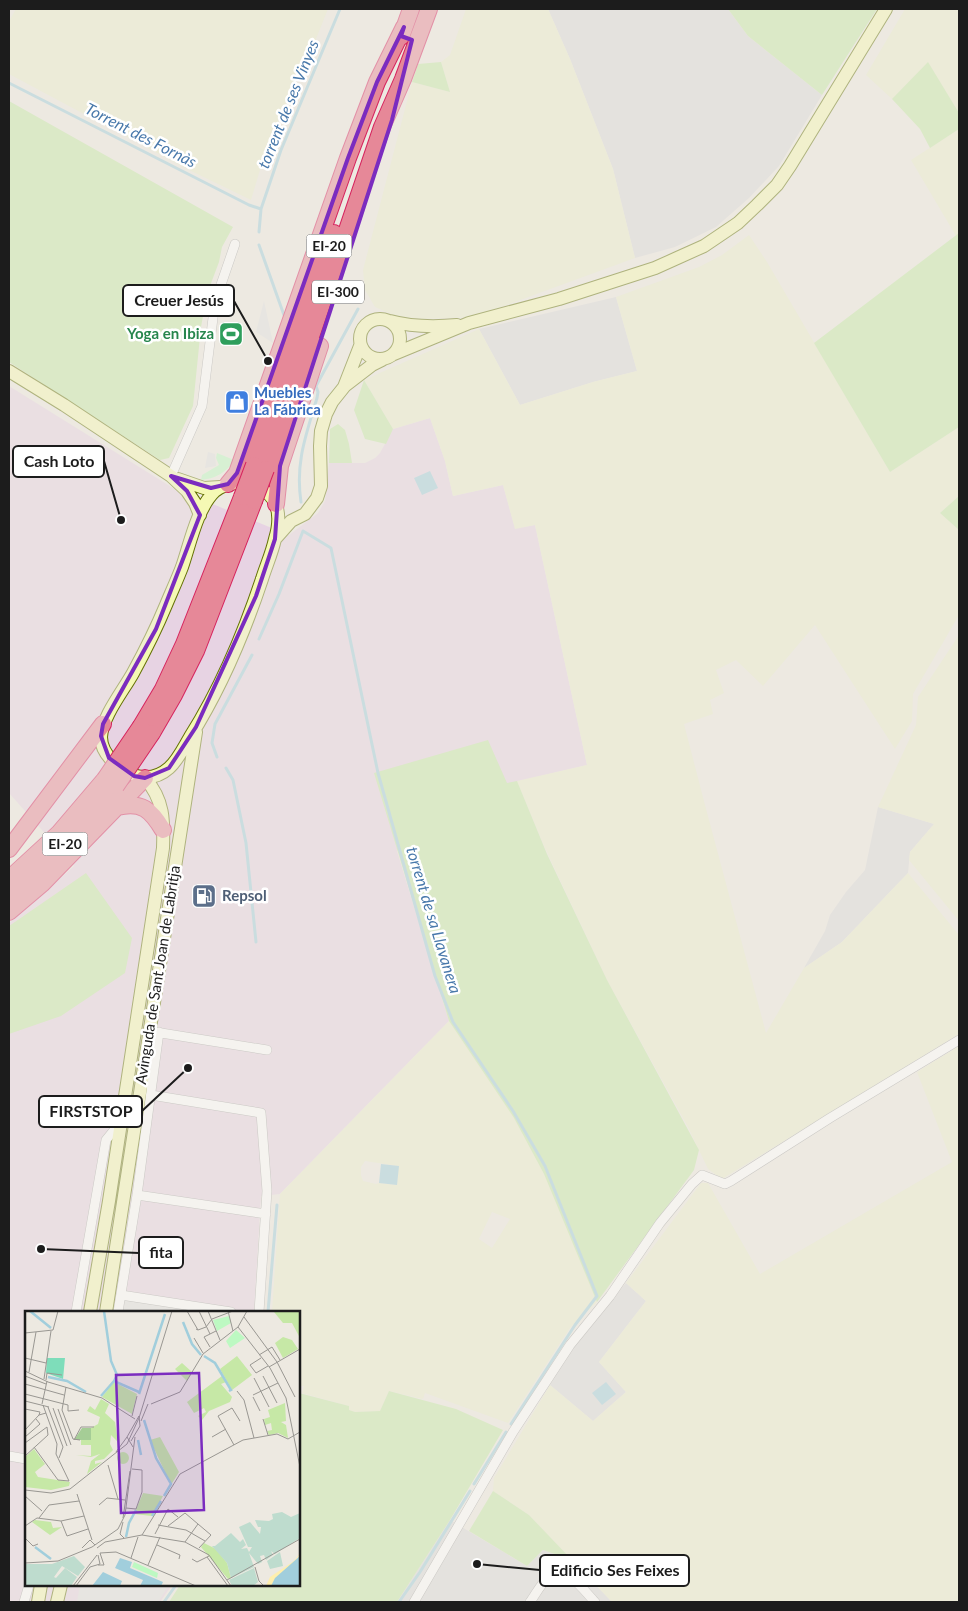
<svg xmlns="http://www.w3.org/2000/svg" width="968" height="1611" font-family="Lato,sans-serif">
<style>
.residential{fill:#dad9d9}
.industrial{fill:#e7d3e3}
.farmland{fill:#eaedcc;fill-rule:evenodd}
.grass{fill:#c6e8a6}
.park{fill:#bdf9c2}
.parking{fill:#e0e0e0}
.water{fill:#a1cedc}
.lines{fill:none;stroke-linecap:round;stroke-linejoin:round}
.stream{stroke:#a1cedc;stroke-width:3}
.street-casing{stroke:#a3a3a3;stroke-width:10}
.secondary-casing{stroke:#647105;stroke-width:14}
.highway-casing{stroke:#d6245e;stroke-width:18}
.street{stroke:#fff;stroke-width:9}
.secondary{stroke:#f5f9b4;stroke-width:12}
.highway{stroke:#e68898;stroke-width:16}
.highway-bridge-casing{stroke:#d6245e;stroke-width:18;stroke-linecap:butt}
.highway-bridge{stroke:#e68898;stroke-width:16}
.marked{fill:none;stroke:#7b2cbf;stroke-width:4;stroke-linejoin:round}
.labels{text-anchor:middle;stroke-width:5;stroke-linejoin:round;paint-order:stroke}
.shield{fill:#fff;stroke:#606060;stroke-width:1}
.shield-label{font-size:14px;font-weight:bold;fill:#1c1c1c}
.leisure-label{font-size:15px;font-weight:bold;fill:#27864d;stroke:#fff;text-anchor:end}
.shop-label{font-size:15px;font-weight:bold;fill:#366cbe;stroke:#fff;text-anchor:start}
.service-label{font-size:15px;font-weight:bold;fill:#4e5e75;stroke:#fff;text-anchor:start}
.street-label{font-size:15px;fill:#1c1c1c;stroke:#fff}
.water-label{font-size:16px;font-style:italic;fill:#4979ab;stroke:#fff}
.inset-river{fill:none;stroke:#a1cedc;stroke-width:2.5}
.inset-road{fill:none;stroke:#999792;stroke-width:1}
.view{fill:#7b2cbf;fill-opacity:0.15;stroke:#7b2cbf;stroke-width:2.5}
.inset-edge{fill:none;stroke:#1c1c1c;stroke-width:2.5}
.leader{fill:none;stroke:#1c1c1c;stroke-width:2}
.callout-dot{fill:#1c1c1c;stroke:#fff;stroke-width:2}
.callout{fill:#fff;stroke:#1c1c1c;stroke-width:2}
.callout-label{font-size:16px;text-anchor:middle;font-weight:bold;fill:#1c1c1c}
</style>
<rect width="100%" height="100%" fill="#ede9e1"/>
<path class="residential" d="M548,9H728L748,36L822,95L779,166L749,198L716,227L675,247L635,258L613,169L570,59Z
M616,297L637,371L593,382L520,405L479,329Z
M878,807L934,824L910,852L908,873L842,942L804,968L825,931L830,915L846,892L865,870Z
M626,1283L646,1301L599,1362L626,1392L593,1421L550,1385L565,1359L591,1324Z
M450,1520L527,1566L543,1550L572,1560L612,1602H397Z"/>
<path class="industrial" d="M9,386L173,488L289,535L318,513L325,501L329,463H365L375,458L380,453L393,429L430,418L445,461L453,496L503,485L515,528L535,525L587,765L507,784L397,851L449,1021L280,1194L261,1196L254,1312H26V1585H172L160,1602H9V923L74,866L9,793Z"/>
<path class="farmland" d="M16,9H328L316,39L268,143L251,200L187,169L9,74V21Z
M466,9H548L570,59L613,169L635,258L474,317L423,319L398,317L375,307L365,290L363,270L412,82L450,92L441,62L450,55Z
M905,9H959V113L928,63L892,99L866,75Z
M959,129V233L956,236L911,160Z
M749,235L767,262L890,472L959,427V496L940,513L959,530V615L913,694L912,721L895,749L815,625L763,686L736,660L716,670L724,693L710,700L713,714L684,724L705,805L766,1033L804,968L842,942L908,873L959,935V1034L722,1179L708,1169L689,1129L607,980L544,846L517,781L587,765L535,525L515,529L503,485L453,496L445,461L430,418L393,429L364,380L479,329L520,405L593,382L637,371L616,297L699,267L722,255Z
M959,635V921L909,860L910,852L934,824L878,807L916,725L918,697Z
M449,1021L514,1118L544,1174L597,1302L570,1328L508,1423L425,1393L423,1399L389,1391L380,1411L355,1412L348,1410L349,1406L302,1393L304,1386H299V1312H272L280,1194ZM365,1161L398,1166L397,1185L379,1183L376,1184L363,1181L361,1175V1167ZM492,1212L510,1219L492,1248L479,1239Z
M959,1046V1602H612L529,1515L493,1491L494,1478L550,1385L593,1421L626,1392L599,1362L646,1301L626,1283L701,1183H708L760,1274L952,1162L917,1072Z"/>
<path class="grass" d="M728,9H877L822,95L748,36Z
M441,62L450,92L412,82L418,64Z
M928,62L959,113V129L930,148L920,129L892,99Z
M9,101L233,227L222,247L219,262L207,294L201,327L193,406L169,458L160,460L9,362Z
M959,233V427L890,472L814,343Z
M364,380L393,429L386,444L365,439L354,410Z
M338,424L345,430L349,444L352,463H329L330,429Z
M959,496V530L940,513Z
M488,740L507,783L517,781L547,854L607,980L699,1150L694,1170L597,1302L544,1174L514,1118L449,1021L374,773Z
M86,873L132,938L125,973L61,1016L9,1034V926Z
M389,1391L456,1409L503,1430L450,1520L397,1602H169L180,1585H299V1393L349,1406V1410L355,1412L380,1411Z
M493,1491L529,1515L572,1560L543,1550L527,1566L469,1531Z"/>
<path class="park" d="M217,453L234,460C228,472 214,479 201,480L202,475L219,465L216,458Z"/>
<path class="parking" d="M264,301L273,343L256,332Z
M208,452L215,454L216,466L205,468Z
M123,1299L207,1312H121Z
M80,1585H169L158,1602H77Z"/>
<path class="water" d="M430,471L438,488L422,495L414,478Z
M381,1164L399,1166L397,1185L379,1183Z
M606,1382L616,1394L602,1405L592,1393Z"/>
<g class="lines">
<path class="stream" d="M9,83L249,205L261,209
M259,232L261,209L281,150L340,9
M259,245L285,318
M301,502C295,463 306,435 317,398L318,392L316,386L358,309
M259,639L279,594L303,531L331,548L378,773L435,976L453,1022L513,1111L545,1166L597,1296L575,1325L511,1424
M217,757L212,743L215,724L252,655
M226,768L233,780L246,843L256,942
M268,1312L277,1205
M474,1484L506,1432
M164,1602L176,1585
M399,1602L420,1572L470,1491"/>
<defs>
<path id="street" d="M171,476L202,406L215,302L235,244
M155,1032L267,1050
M151,1095L261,1113L267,1191L259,1312
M137,1195L266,1214
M121,1295L231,1312
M76,1312L106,1140L120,1123
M118,1312L137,1195L159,1032
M9,1456L26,1459
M24,1602L29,1585
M414,1602L513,1432L570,1345L610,1296L660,1223L692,1184L702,1175L725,1184L731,1181L830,1118L959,1040
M530,1602C536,1594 541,1583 549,1577C566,1563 584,1591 595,1602"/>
<path id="secondary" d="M360 339a20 20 0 1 1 40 0a20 20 0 1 1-40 0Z
M390,321C412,327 435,327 457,325
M394,354L469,323L559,299L655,268L675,259L704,246L738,223L757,205L777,185L790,166L886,9
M9,371L64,405L171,476L187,491L195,503L200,515
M346,385L372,365L382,360
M178,479L204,488L220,487
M235,483C251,483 270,489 276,505C280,516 278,529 275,539C272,553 266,566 262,579C244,633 221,688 190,737C184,747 178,760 169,768C160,776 149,779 137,776C121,772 101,755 101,737C102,717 123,691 133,673C145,651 156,629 166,605C171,593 177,580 182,567C190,544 197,508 215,491C221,486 228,484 235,483Z
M275,539L291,521L305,514L317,498L321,486L320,446L321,431L326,414L332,402L344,387L360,346
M90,1312L109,1201L163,848C164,820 164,800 145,778
M106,1312L196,732
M38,1602L41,1585
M57,1602L61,1585"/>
<path id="highway" d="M401,37L411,9
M254,465L334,233
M266,469L382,127L403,79L429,9
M228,484L237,473L348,158L377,82L404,27
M276,504L280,466L320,346
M141,726L163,689L184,644L242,497
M152,733L174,695L196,651L254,501
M117,807C142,801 151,810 163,830
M9,849L103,724
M9,879L59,833L105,779
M9,896C48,863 84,826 116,786
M9,912L42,884L145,778"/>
</defs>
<use href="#street" class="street-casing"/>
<use href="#secondary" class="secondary-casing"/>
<use href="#highway" class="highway-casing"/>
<use href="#street" class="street"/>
<use href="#secondary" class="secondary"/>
<use href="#highway" class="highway"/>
<defs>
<path id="highway-bridge" d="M242,497L254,465
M254,501L266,469
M105,779L141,726
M116,786L152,733"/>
</defs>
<use href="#highway-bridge" class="highway-bridge-casing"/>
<use href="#highway-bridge" class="highway-bridge"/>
</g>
<path d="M0 0H968V1611H0ZM404,27L401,36L412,40L392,120L280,466L275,539L256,596L196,727L169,768L145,778L134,776L109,758L101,736L103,724L156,629L200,515L187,491L171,476L211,488L228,484L237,473L348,158L377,82Z" fill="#ede9e1" fill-opacity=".55" fill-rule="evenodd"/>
<path class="marked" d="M404,27L401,36L412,40L392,120L280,466L275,539L256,596L196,727L169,768L145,778L134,776L109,758L101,736L103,724L156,629L200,515L187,491L171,476L211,488L228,484L237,473L348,158L377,82Z"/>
<defs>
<symbol id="stadium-square" viewBox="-11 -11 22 22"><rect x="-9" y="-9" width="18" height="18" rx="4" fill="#2e9e5b" stroke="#fff"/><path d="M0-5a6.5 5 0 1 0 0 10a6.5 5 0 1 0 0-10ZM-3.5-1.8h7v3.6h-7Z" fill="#fff"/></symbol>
<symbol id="shop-square" viewBox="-11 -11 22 22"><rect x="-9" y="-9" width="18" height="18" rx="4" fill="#3f7fe0" stroke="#fff"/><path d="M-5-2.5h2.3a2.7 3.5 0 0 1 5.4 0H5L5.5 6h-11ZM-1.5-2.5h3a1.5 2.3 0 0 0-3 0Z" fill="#fff"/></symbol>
<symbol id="fuel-square" viewBox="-11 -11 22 22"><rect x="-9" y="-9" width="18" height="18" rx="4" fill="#5c6f8a" stroke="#fff"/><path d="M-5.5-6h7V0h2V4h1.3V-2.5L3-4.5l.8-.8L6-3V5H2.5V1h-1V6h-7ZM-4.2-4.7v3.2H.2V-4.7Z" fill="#fff"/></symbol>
</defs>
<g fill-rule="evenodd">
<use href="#stadium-square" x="217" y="320" width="28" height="28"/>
<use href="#shop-square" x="223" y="388" width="28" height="28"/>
<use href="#fuel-square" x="190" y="882" width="28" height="28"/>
</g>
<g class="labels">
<g class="shield">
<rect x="306.5" y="234.5" width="45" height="23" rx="4"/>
<rect x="312" y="280.5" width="52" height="23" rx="4"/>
<rect x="42.5" y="832.5" width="45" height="23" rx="4"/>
</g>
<g class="shield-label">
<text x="329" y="251">EI-20</text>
<text x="338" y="297">EI-300</text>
<text x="65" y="849">EI-20</text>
</g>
<g class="leisure-label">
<text x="214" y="339">Yoga en Ibiza</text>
</g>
<g class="shop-label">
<text x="254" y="398">Muebles<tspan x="254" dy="17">La Fábrica</tspan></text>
</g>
<g class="service-label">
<text x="222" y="901">Repsol</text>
</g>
<g class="street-label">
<text transform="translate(158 975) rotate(-81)" y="5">Avinguda de Sant Joan de Labritja</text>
</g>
<g class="water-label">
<text transform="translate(288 104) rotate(-68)" y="6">torrent de ses Vinyes</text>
<text transform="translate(141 135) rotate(27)" y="6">Torrent des Fornàs</text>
<text transform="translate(434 920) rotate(73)" y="6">torrent de sa Llavanera</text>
</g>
</g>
<g transform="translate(25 1311)">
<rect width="275" height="275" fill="#ede9e1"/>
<path d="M275,0V27L267,12H258L249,1ZM258,26L267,29L273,38L258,47L250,32ZM212,45L227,64L207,79L195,58ZM157,52L167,61L162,70L150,58ZM197,65L201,71L196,73L207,86L205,91L184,100L177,109L173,105L181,101L179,97L169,102L162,91ZM89,71L112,83L107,103L77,86ZM76,88L84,93L80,102L90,111L93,131L86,124L85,133L88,139L79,148L70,150V153L77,151L62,163L66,150L75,143L66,146L51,144L66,145V134H56V129L66,117L73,113L75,106L62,100L65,95L70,99ZM260,92L261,110L256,111L261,114L263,127L253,122L244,124L242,120L247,119L246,112L240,114L239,108L245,106L243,99ZM135,126L154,161L146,174L125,129ZM9,138L20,153L10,161L13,166L45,171L44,175L26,179L0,176V146ZM92 147a6 6 0 1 1 12 0a6 6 0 1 1-12 0ZM118,182L138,185L127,205L109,203ZM10,209L26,211L28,217L37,216L25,224L7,211ZM179,232L191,238L202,252L206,267L203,268L176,236Z" fill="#c6e8a6"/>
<path d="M57,117H66V129H49Z" fill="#a5cd96"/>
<path d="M257,201L266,206L275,202V227L250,243L246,240L248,244L241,249L239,244L235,245L237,251L233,253L224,242L229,256L206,267L202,252L187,235H190L206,222L215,231L218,228L221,234L216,238L222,237L224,241L227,236H223L214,216L225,211L235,223L236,216H233L230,209L244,210L248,208L247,203ZM255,241L258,255L245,258L242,250ZM49,245L60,256L53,265L37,255L29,266L31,267L40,257L52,266L46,275H1L0,253H27ZM229,257L233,271L228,275H207L204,269Z" fill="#bedcce"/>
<path d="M275,242L269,253L246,275H241L245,266L269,250Z" fill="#ffefae"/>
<path d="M204,5L206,12L192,20L188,9ZM211,19L220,27L205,37L201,30ZM109,251L133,262L132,267L107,256Z" fill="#bdf9c2"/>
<path d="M22,47H40L38,68L21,62Z" fill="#7eddba"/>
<path d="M275,245V275H246L250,267ZM95,247L107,251L105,257L138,271L136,275H115L118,269L90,257ZM78,261L97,270L95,275H67Z" fill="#a1cedc"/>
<path class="inset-river" d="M5,0L26,17M79,0L86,50L92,64L89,70M158,11L167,33L176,44M179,45L190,52L206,79L204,80M23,66L42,70L61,81M114,83L140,3M76,85L89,70L114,81M119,109L131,147L146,173L139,185M113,129L116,144M127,205L136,190M101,226L104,212L111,199M10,236L26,248"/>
<path class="inset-road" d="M162,0L173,19L171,18M174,0L185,23M183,0L195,29M203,0L208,20M219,6L252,51L270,86M187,8L208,0M213,16L245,57L261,87L275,156M173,19L181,16L187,8M0,22L28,19L33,0M169,27L178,42M185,36L179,26L191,20M234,44L247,36L255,49M0,47L21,52M236,47L225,54L231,62L243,55M244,56L275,38M0,60L23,71L77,87L110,108M4,61L11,21M0,65L21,73M238,65L252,92M229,67L244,96M19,68L26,20M21,69L22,62L37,64M0,73L39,84M41,76L37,99L48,128L55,129M212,80L219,89L229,127M0,83L43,94V100L54,99M228,84L253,72M228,86L235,100M0,90L24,96M17,93L22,70M126,93L155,81L178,43L213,16L222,0M18,94L32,133L31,143M23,96L38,136L34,147M28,97L42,135M0,98L15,101L14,104M33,98L46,134M107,105L112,85M238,108L243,124M116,110L123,93M0,119L14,104L21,102M0,126L15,113L11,108M187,126L201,118M49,129L56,116H69M106,130L115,115L114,105L102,126L108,136M0,132L22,116L23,124L0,145M209,134L193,105L207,97L215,110M9,136L33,169L44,170L31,143M91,141L102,126M83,154L93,188M0,179L26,182L45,178L102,133L114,107L147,0M52,183L67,229M0,185L17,200M74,194L82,187L100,189M101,197L111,198L117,181V159L107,158M14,207L24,194L54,190M98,207L105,160M36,210L42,225L63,218M98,211L95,223L99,227M133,214L161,219L180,230M0,215L12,207L36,210L59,205M143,215L160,202L186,224L174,237M130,223L143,198L153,206M117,224L155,163L218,129L252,123L263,128L275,121M0,227L8,235L13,233M160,231L173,213M132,234L155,244L154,248M57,237L65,229L70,234M72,237L80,231L117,224L160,231L184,244L206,275M75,242L91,241L171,275M182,246L203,275M106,247L113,226M167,248L172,251L184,245M0,252L33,250L67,236L93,218L100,204L110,126M73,254H79L75,242M123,254L135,226M230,256L234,270L239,275M202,269L275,228M48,275L72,244M51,275L65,256L75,253L73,244"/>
<path class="view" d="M174,62L179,199L96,202L91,64Z"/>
<rect width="275" height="275" class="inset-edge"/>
</g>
<path class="leader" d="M268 361L234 301M121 520L104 461M188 1068L142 1111M41 1249L139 1253M477 1564L540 1570"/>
<g class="callout-dot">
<circle cx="268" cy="361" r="5"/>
<circle cx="121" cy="520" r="5"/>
<circle cx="188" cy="1068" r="5"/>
<circle cx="41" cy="1249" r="5"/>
<circle cx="477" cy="1564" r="5"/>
</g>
<g class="callout">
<rect x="123" y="285" width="111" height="31" rx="5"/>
<rect x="13" y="446" width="91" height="31" rx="5"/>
<rect x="39" y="1096" width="103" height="31" rx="5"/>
<rect x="139" y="1237" width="44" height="31" rx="5"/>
<rect x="540" y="1555" width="149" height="31" rx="5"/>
</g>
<g class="callout-label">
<text x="179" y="306">Creuer Jesús</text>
<text x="59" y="467">Cash Loto</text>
<text x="91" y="1117">FIRSTSTOP</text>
<text x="161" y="1258">fita</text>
<text x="615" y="1576">Edificio Ses Feixes</text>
</g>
<rect width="968" height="1611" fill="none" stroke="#1c1c1c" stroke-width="20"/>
</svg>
